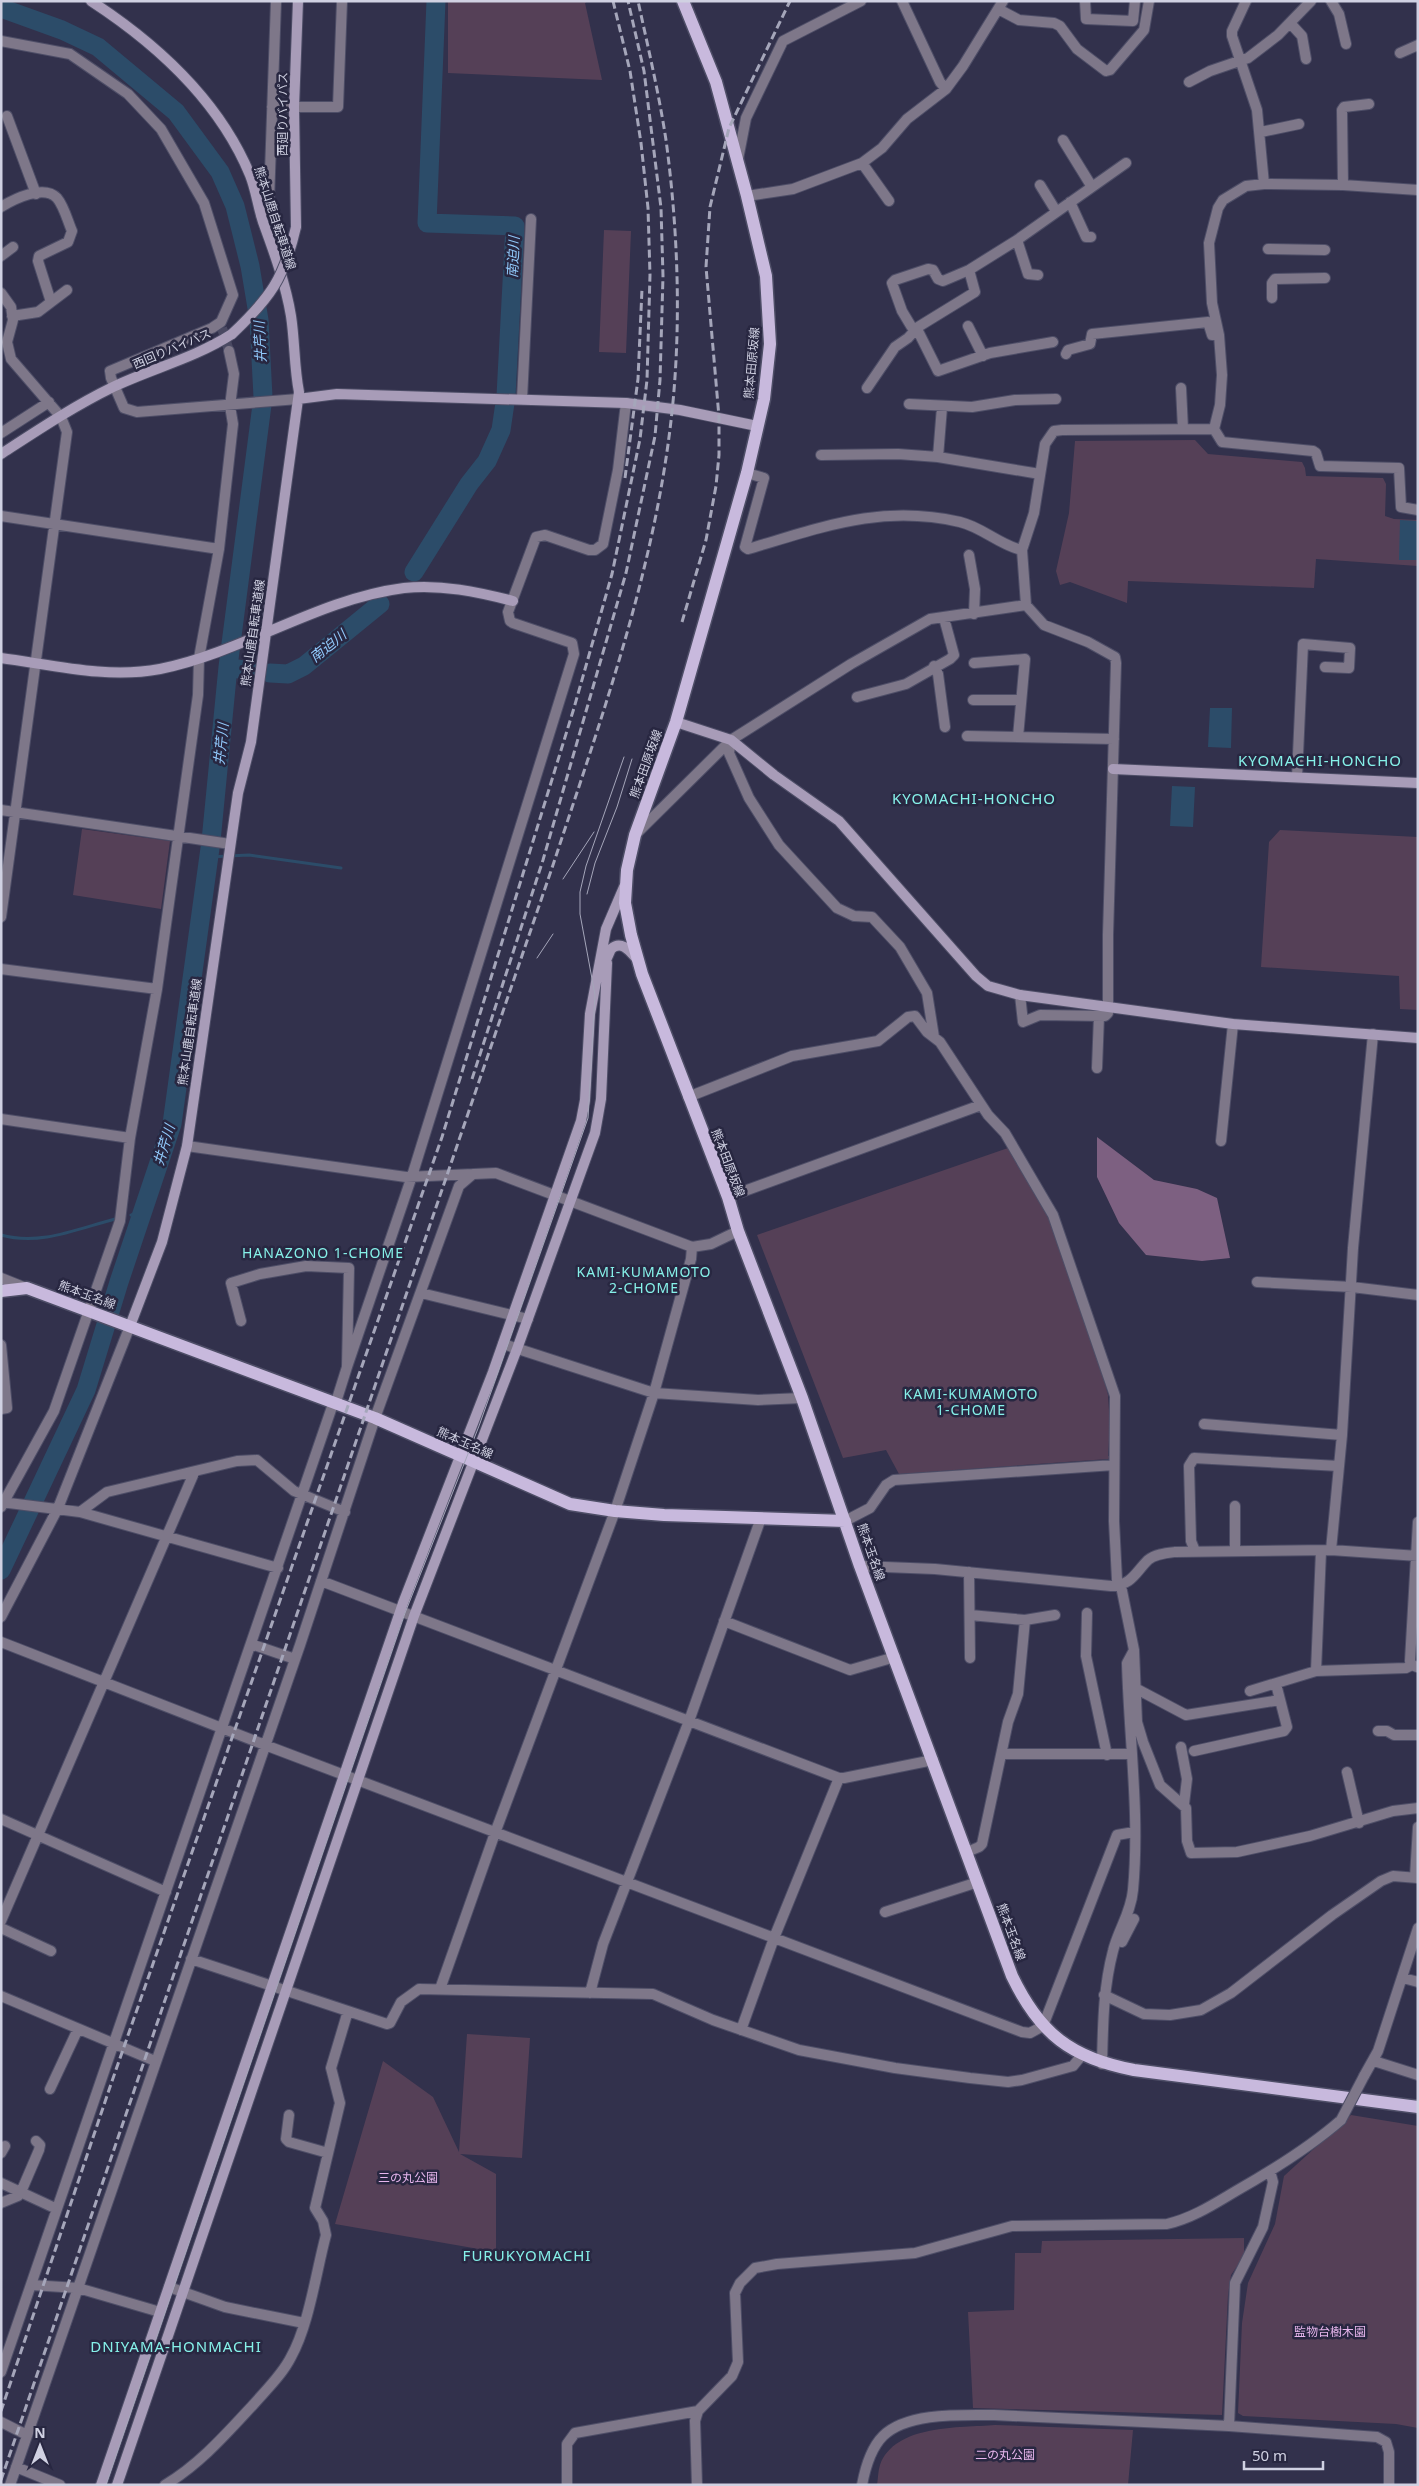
<svg xmlns="http://www.w3.org/2000/svg" width="1419" height="2486" font-family="'Noto Sans','Noto Sans JP',sans-serif">
<style>
.green{fill:#554057}
.forest{fill:#7d6081}
.water{fill:#2c4c69}
.lines{fill:none;stroke-linecap:round;stroke-linejoin:round}
.stream{stroke:#2c4c69;stroke-width:3}
.river{stroke:#2c4c69;stroke-width:19}
.street-tunnel{stroke:#4a4962;stroke-width:10;stroke-dasharray:10 5;stroke-linecap:butt}
.street-casing{stroke:#4e4e67;stroke-width:12}
.secondary-casing{stroke:#4e4e67;stroke-width:12}
.primary-casing{stroke:#4e4e67;stroke-width:15}
.street{stroke:#7e7789;stroke-width:10}
.secondary{stroke:#a89cb8;stroke-width:10}
.primary{stroke:#c8b9dd;stroke-width:12}
.tram{stroke:#a5a6ba;stroke-width:1}
.rail{stroke:#a5a6ba;stroke-width:3;stroke-dasharray:8 4;stroke-linecap:butt}
.street-bridge-casing{stroke:#4e4e67;stroke-width:12;stroke-linecap:butt}
.secondary-bridge-casing{stroke:#4e4e67;stroke-width:12;stroke-linecap:butt}
.street-bridge{stroke:#7e7789;stroke-width:10}
.secondary-bridge{stroke:#a89cb8;stroke-width:10}
.labels{text-anchor:middle;stroke-width:5;stroke-linejoin:round;paint-order:stroke}
.street-label{font-size:12px;fill:#d0d1e2;stroke:#282741}
.park-label{font-size:12px;fill:#e7b6ed;stroke:#282741}
.water-label{font-size:14px;font-style:italic;fill:#91c9fb;stroke:#282741}
.neighbourhood-label{font-size:14px;letter-spacing:1px;fill:#86f1e9;stroke:#282741}
.quarter-label{font-size:15px;letter-spacing:1px;fill:#86f1e9;stroke:#282741}
</style>
<rect width="100%" height="100%" fill="#32314c"/>
<path class="green" d="M448,1H588L585,3L602,80L448,73Z
M604,230L631,231L626,353L599,352Z
M1195,440L1208,454L1302,462L1305,468L1306,476L1383,478L1386,484L1385,516L1394,519L1418,520V566L1316,559L1314,588L1128,581L1127,603L1070,582L1060,585L1056,571L1069,513L1075,441Z
M82,829L170,841L161,909L73,895Z
M1280,830L1418,837V1010L1400,1009L1399,976L1261,967L1269,842Z
M1008,1148L1049,1219L1099,1361L1108,1395L1110,1426L1108,1456H1112L1108,1459L899,1474L886,1450L843,1458L757,1235Z
M467,2034L530,2038L522,2158L460,2154L496,2174V2252L335,2224L383,2061L433,2097L459,2152Z
M1351,2115L1418,2126V2428L1396,2424L1243,2416L1238,2413L1242,2323L1248,2283L1275,2224L1284,2176Z
M1244,2238V2256L1231,2275L1228,2295L1222,2415L973,2408L968,2312L1014,2310L1015,2253H1041L1042,2241Z
M995,2425L1133,2430L1128,2485H877C878,2479 878,2471 880,2465C895,2424 960,2428 995,2425Z"/>
<path class="forest" d="M1097,1137L1154,1180L1197,1189L1217,1198L1230,1258L1202,1261L1146,1255L1119,1223L1097,1177Z"/>
<path class="water" d="M1400,520L1418,521V560H1399Z
M1210,708H1232L1231,748L1208,747Z
M1172,786L1195,787L1193,827L1170,826Z"/>
<g class="lines">
<path class="stream" d="M208,857L249,855L341,868
M131,1215L144,1209
M1,1235C40,1246 77,1229 115,1219"/>
<path class="river" d="M1,8L62,30L98,47L176,112L220,172L235,206L250,266L259,320L263,397L228,667L211,841L172,1124L119,1282L86,1390L1,1570
M414,572L469,484L487,461L501,430L506,396L515,226L427,223L436,1
M228,667L254,672
M270,673L288,674L304,666L380,604"/>
<path class="street-tunnel" d="M222,328L229,351"/>
<defs>
<path id="street" d="M902,1L940,82L946,89
M1085,1L1086,19L1133,21L1135,1
M1246,1L1232,31V36L1257,110L1264,184
M1331,1L1339,14L1346,44
M1000,10L1019,20L1054,23L1060,26L1077,49L1106,71L1110,70L1144,30L1149,1
M1290,23L1302,36L1306,59
M1,41L70,54L128,94L161,129L204,203L233,295L221,322L212,328L110,371L111,378L124,408L137,412L298,399
M1400,53L1418,45
M1189,82L1210,71L1248,58L1278,35L1311,1
M272,107H338L342,1
M7,116L36,194
M1261,132L1299,124
M1063,140L1092,187
M738,159L746,118L783,41L861,1
M862,163L889,201
M1040,185L1056,211
M1343,185L1342,110L1344,107L1369,104
M1418,190L1343,185L1264,184L1246,186L1223,200L1218,208L1209,243L1212,303L1219,335L1222,375L1220,405L1214,429L1222,442L1313,451L1316,453L1320,466L1399,468L1401,507L1418,510
M747,196L793,189L862,163L882,148L907,119L946,89L963,66L1003,1
M1070,202L1086,237H1091
M1,207C14,199 44,184 57,198C64,206 68,222 72,231L68,242L39,256L38,261L51,302
M261,215L269,201L276,1
M1017,240L1028,274L1038,275
M1268,249L1325,250
M1,256L13,247
M1,293L11,307L13,320L7,342L11,359L61,417L67,432L1,917
M1272,298V283L1275,279L1325,278
M12,316L38,312L67,290
M968,326L983,356
M1053,342L990,353L938,371L919,333L911,326L902,311L892,283L895,280L928,269L933,270L938,279L943,281L969,270L1017,240L1126,163
M1066,354L1068,350L1090,344L1092,334L1208,322L1212,335H1219
M867,388L895,347L908,338L918,327L975,292L969,270
M1181,388L1183,429
M522,399L531,219
M909,404L972,407L1015,400L1056,399
M1,433L49,402
M821,455L898,454L938,457L1040,474
M938,457L942,407
M747,473L764,478L745,547L748,549C823,527 881,504 960,522C982,527 1001,546 1022,550
M1,516L219,549
M969,555L975,589L974,614
M974,663L1025,659L1018,737
M934,666L938,674L945,727
M857,697L906,684L950,659L954,655L944,618
M973,700H1020
M967,736L1114,739
M731,740L729,753L749,798L779,845L837,908L854,916L872,917L900,947L927,993L934,1037
M1297,777L1303,644L1350,648L1349,668L1325,667
M1,810L230,844
M636,834L731,740L851,664L930,619L1026,605
M1,969L157,989
M1020,995L1023,1022L1040,1015L1105,1016L1108,1013V935L1116,663L1115,657L1088,642L1044,625L1026,605L1022,550L1034,513L1045,444L1054,431L1062,430L1214,429
M1097,1068L1099,1016
M688,1097L792,1056L878,1041L908,1017L915,1016L927,1032L940,1042L988,1115L1005,1133L1053,1215L1115,1396L1114,1521L1117,1580L1121,1586L1134,1650L1127,1663C1129,1738 1140,1815 1133,1890C1131,1913 1118,1930 1113,1951C1103,1989 1103,2026 1102,2064
M1,1119L130,1138
M1221,1141L1233,1024
M187,1146L406,1177L496,1173L692,1247
M728,1197L981,1105
M1,1278L26,1288
M1257,1282L1352,1287L1418,1295
M421,1293L528,1319
M241,1321L231,1283L260,1274L306,1266L349,1268L347,1367L336,1402
M503,1344L654,1393L758,1400L802,1398
M1,1345L7,1408L1,1409
M347,1367L412,1176L574,654L572,643L513,623L510,621L508,612L536,537L545,535L589,550H595L603,544L618,470L626,403
M1204,1424L1342,1435
M1,1502L80,1512L278,1568
M1235,1506V1550
M1,1507L54,1411L120,1221L130,1138L157,989L198,695L199,658L219,549L233,424L230,406L234,374L229,351
M80,1512L107,1492L237,1461L257,1460L294,1491L345,1512
M845,1521L870,1508L886,1485L894,1480L1114,1465
M1331,1550L1342,1435L1353,1248L1373,1034
M1195,1551L1191,1541L1189,1466L1194,1458L1339,1466
M860,1566L935,1569L1111,1586C1132,1585 1135,1573 1148,1560C1155,1554 1166,1553 1175,1552L1331,1550L1418,1556
M969,1572L970,1658
M321,1581L839,1778H844L933,1760
M1087,1613L1086,1656L1107,1755
M970,1615L1025,1620L1055,1615
M1,1617L58,1508L130,1326
M724,1621L850,1670L895,1657
M1,1642L265,1745L1022,2032L1030,2033L1043,2026L1117,1835L1134,1832
M251,1644L295,1659
M1134,1650L1137,1722L1143,1742L1160,1785L1186,1808L1187,1841L1191,1853L1237,1852L1310,1836L1393,1811L1418,1808
M1417,1667L1412,1665L1410,1661L1418,1522
M1316,1671L1321,1551
M1135,1688L1186,1715L1280,1700
M1250,1691L1316,1671L1406,1668L1412,1665
M1378,1731H1387L1394,1735H1418
M1181,1747L1187,1779L1184,1804
M1194,1751L1284,1731L1287,1727L1276,1684
M1002,1754H1132
M1347,1772L1359,1823
M1,1819L166,1892
M967,1852L979,1847L982,1844L1008,1722L1018,1694L1025,1620
M1415,1877L1418,1827
M885,1912L978,1882
M1,1921L194,1473
M1,1928L51,1951
M1122,1942L1134,1919
M191,1959L387,2024L390,2023L401,2002L419,1989L653,1994L713,2020L799,2050L895,2068L970,2078L1008,2082L1022,2080L1073,2066L1082,2055
M1403,1978L1418,1982
M440,1989L495,1833L615,1511L654,1393L691,1259L692,1247L711,1244L738,1231
M590,1993L603,1944L689,1721L761,1518
M1104,1995L1144,2014L1170,2015L1201,2010L1231,1993L1332,1915L1381,1881L1393,1876L1418,1878
M1,1996L155,2061
M741,2030L774,1938L839,1778
M1374,2061L1418,2075
M1364,2076L1378,2051L1418,1928
M50,2089L78,2029
M289,2115L286,2139L289,2142L328,2153
M1,2153L5,2146
M1,2183L57,2209
M1,2203L18,2196L21,2192L39,2150L40,2145L36,2141
M31,2285L78,2288L160,2312
M169,2287L225,2307L304,2323
M1,2372L334,1401
M1,2422L27,2435
M1229,2426L1235,2283L1263,2227L1273,2182L1270,2171
M16,2467L60,2485
M10,2485L300,1645L375,1418L459,1186L473,1174
M165,2485C200,2464 226,2434 253,2405C266,2390 282,2375 291,2357C309,2325 316,2272 326,2235L323,2221L315,2208L340,2103L331,2068L348,2011
M567,2485V2444L575,2433L698,2411
M697,2485L695,2421L698,2411L732,2376L738,2362L735,2293L740,2283L755,2268L777,2264L915,2253L1012,2226L1167,2224C1193,2218 1214,2204 1236,2191C1273,2170 1309,2148 1341,2120
M862,2485C865,2469 871,2448 883,2436C907,2412 962,2415 994,2415L1229,2426L1377,2437L1386,2442L1389,2452V2485"/>
<path id="secondary" d="M91,1C157,44 219,100 250,175C256,190 258,207 263,222C274,252 286,285 291,316C295,342 294,367 299,392L251,742L238,793L187,1146L162,1242L130,1326
M296,227L294,107L298,1
M298,399L337,394L626,403L680,410L757,426
M1,454C38,430 74,406 113,387C153,368 195,358 232,334
M1,658C53,665 107,679 160,669C244,652 318,599 404,588C441,584 478,592 513,601
M676,722L731,740L774,775L839,821L976,976L988,986L1020,995L1233,1024L1418,1038
M1113,769L1418,783
M607,958L611,949C621,940 629,950 636,958
M101,2485L403,1603L493,1372L581,1121L585,1100L590,1014L606,929L624,887
M117,2485L414,1616L517,1349L595,1133L601,1099L607,963"/>
<path id="primary" d="M683,1L716,82L747,196L766,276L770,344L764,399L747,473L676,722L635,835L627,870L625,903L631,935L642,974L728,1197L738,1231L802,1398L860,1566L1012,1976C1040,2034 1071,2058 1134,2070L1418,2107
M1,1291L27,1288L375,1418L570,1504L615,1511L664,1515L845,1521"/>
</defs>
<use href="#street" class="street-casing"/>
<use href="#secondary" class="secondary-casing"/>
<use href="#primary" class="primary-casing"/>
<use href="#street" class="street"/>
<use href="#secondary" class="secondary"/>
<use href="#primary" class="primary"/>
<path class="tram" d="M563,879L594,832
M587,894L595,863L617,807L632,759
M537,958L553,934
M106,2485L405,1613L479,1426L588,1118L595,995L580,914V892L586,866L624,757"/>
<path class="rail" d="M625,478L638,379L642,289
M682,622L706,540L716,486L719,455V417L706,267L710,207L729,128L790,1
M472,1079L543,860L626,573L655,436L660,380L663,276L661,208L644,71L628,1
M1,2411L111,2084L442,1137L574,708L612,574L640,439L647,380L650,275L648,208L641,143L630,71L613,1
M1,2480L553,865C599,725 650,583 669,437C682,340 679,237 666,140C659,94 648,47 638,1"/>
<defs>
<path id="street-bridge" d="M1341,2120L1364,2076"/>
<path id="secondary-bridge" d="M232,334C270,298 284,279 296,227"/>
</defs>
<use href="#street-bridge" class="street-bridge-casing"/>
<use href="#secondary-bridge" class="secondary-bridge-casing"/>
<use href="#street-bridge" class="street-bridge"/>
<use href="#secondary-bridge" class="secondary-bridge"/>
</g>
<g class="labels">
<g class="street-label">
<text transform="translate(283 114) rotate(-90)" y="4">西廻りバイパス</text>
<text transform="translate(275 218) rotate(72)" y="4">熊本山鹿自転車道線</text>
<text transform="translate(172 349) rotate(-23)" y="4">西回りバイパス</text>
<text transform="translate(752 363) rotate(-85)" y="4">熊本田原坂線</text>
<text transform="translate(253 633) rotate(-82)" y="4">熊本山鹿自転車道線</text>
<text transform="translate(646 764) rotate(-70)" y="4">熊本田原坂線</text>
<text transform="translate(190 1032) rotate(-82)" y="4">熊本山鹿自転車道線</text>
<text transform="translate(728 1163) rotate(69)" y="4">熊本田原坂線</text>
<text transform="translate(87 1295) rotate(20)" y="4">熊本玉名線</text>
<text transform="translate(465 1443) rotate(24)" y="4">熊本玉名線</text>
<text transform="translate(871 1552) rotate(71)" y="4">熊本玉名線</text>
<text transform="translate(1011 1932) rotate(70)" y="4">熊本玉名線</text>
</g>
<g class="park-label">
<text x="408" y="2182">三の丸公園</text>
<text x="1330" y="2336">監物台樹木園</text>
<text x="1005" y="2459">二の丸公園</text>
</g>
<g class="water-label">
<text transform="translate(513 257) rotate(-87)" y="5">南迫川</text>
<text transform="translate(260 342) rotate(-93)" y="5">井芹川</text>
<text transform="translate(328 646) rotate(-39)" y="5">南迫川</text>
<text transform="translate(221 744) rotate(-84)" y="5">井芹川</text>
<text transform="translate(164 1145) rotate(-73)" y="5">井芹川</text>
</g>
<g class="neighbourhood-label">
<text x="323" y="1258">HANAZONO 1-CHOME</text>
<text x="644" y="1277">KAMI-KUMAMOTO<tspan x="644" dy="16">2-CHOME</tspan></text>
<text x="971" y="1399">KAMI-KUMAMOTO<tspan x="971" dy="16">1-CHOME</tspan></text>
</g>
<g class="quarter-label">
<text x="1320" y="766">KYOMACHI-HONCHO</text>
<text x="974" y="804">KYOMACHI-HONCHO</text>
<text x="527" y="2261">FURUKYOMACHI</text>
<text x="176" y="2352">DNIYAMA-HONMACHI</text>
</g>
</g>
<rect width="1419" height="2486" fill="none" stroke="#d0d1e2" stroke-width="5"/>
<g transform="translate(40 2446)" stroke="#282741" stroke-width="4" paint-order="stroke">
<path d="M0-4L9 19L0 12L-9 19Z" fill="#d0d1e2"/>
<text y="-8" font-size="14" font-weight="bold" text-anchor="middle" fill="#d0d1e2">N</text>
</g>
<path d="M1244 2461v8h79v-8" fill="none" stroke="#d0d1e2" stroke-width="2.5"/>
<text x="1252" y="2461" font-size="15" fill="#d0d1e2" stroke="#282741" stroke-width="4" paint-order="stroke">50 m</text>
</svg>
